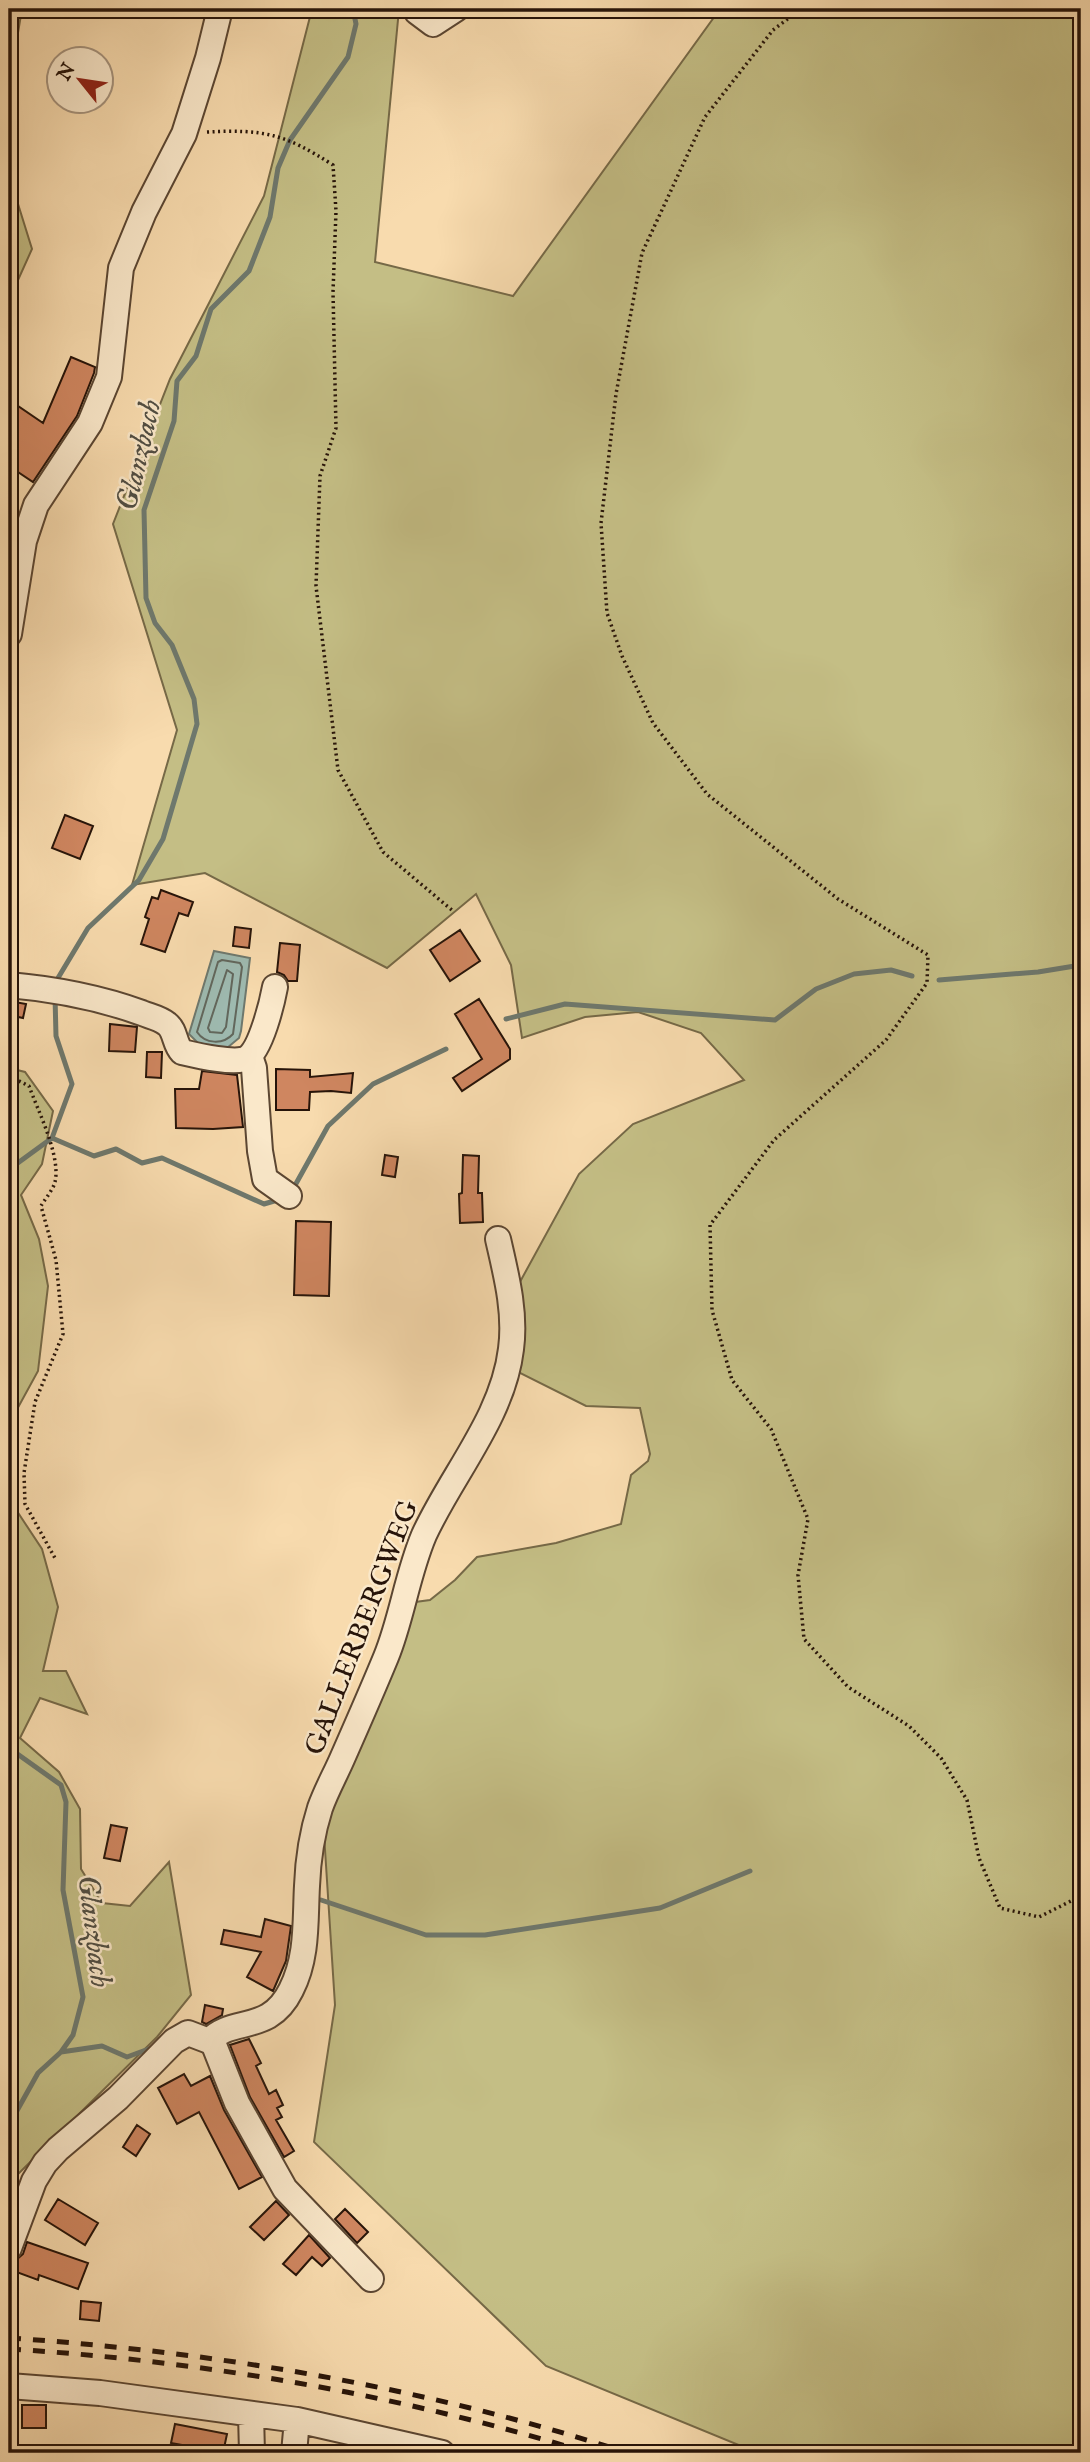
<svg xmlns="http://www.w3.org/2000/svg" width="1090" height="2462" font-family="'IM FELL English',serif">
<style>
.green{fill:#c4be85;stroke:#766947;stroke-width:2}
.water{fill:#9ebab0;stroke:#6e786d;stroke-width:2}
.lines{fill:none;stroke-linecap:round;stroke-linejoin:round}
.shore{stroke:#62675c;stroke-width:2}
.stream{stroke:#6e786d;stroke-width:5}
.building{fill:#cf8660;stroke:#271409;stroke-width:2}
.minor-casing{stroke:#5b4632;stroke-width:28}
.path{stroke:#271409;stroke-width:3.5;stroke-dasharray:2 3.5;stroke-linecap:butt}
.minor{stroke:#fae8ca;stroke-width:24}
.rail{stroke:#271409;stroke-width:5;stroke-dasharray:12 12;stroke-linecap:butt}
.labels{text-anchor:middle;stroke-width:5;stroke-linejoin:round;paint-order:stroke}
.street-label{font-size:28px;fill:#271409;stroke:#fae8ca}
.water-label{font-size:30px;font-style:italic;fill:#514e43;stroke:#fae8ca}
</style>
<rect width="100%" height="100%" fill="#f8dbae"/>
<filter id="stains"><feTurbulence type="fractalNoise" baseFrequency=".00286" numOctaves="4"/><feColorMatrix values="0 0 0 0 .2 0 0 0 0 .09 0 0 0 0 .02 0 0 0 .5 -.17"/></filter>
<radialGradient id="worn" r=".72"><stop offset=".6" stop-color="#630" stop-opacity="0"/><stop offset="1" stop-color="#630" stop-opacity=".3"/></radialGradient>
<path class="green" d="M9,9H22L9,86Z
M312,9H399L375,262L513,296L720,9H1081V2453H758L546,2366L314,2142L335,2005L324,1834L371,1698L408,1603L430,1600L455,1580L477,1557L556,1543L621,1524L631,1475L648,1461L650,1454L640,1408L586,1406L512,1369L515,1291L579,1174L633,1124L744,1080L701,1033L638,1012L585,1017L522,1038L511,965L476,894L387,968L205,873L132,885L177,730L113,524L170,379L264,196Z
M9,175L32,249L9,300Z
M9,1068L25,1072L53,1111L42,1164L21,1195L39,1239L48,1286L38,1371L9,1424Z
M9,1499L42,1549L58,1607L43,1671H66L87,1714L40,1698L20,1738L59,1772L80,1809L81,1869L102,1903L130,1906L169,1862L191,1995L157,2037L13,2179L9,2194Z"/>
<path class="water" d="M214,951L250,958L241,1031L239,1038L227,1048L199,1044L189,1034Z"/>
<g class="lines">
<path class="shore" d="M222,960L240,963L242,967L233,1034C223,1045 205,1044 197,1032L218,962Z
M227,970L233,974L226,1027L222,1033L210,1032L208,1028Z"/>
<path class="stream" d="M939,980L1038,972L1081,965
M55,983L88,928L139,880L163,839L197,724L194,699L172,645L155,623L146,598L144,510L174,421L177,381L196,356L211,309L249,271L270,217L278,168L290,140L348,57L356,24L353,9
M506,1019L565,1004L775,1020L816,989L854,974L891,970L912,976
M52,1138L94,1156L116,1149L142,1163L162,1158L264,1204L281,1199
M9,1175L15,1165L52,1138L72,1084L56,1036L55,996
M293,1189L328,1126L373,1084L446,1049
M9,1748L61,1785L66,1802L63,1890L83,1997L73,2035L61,2052L38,2073L9,2125
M321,1900L426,1935H485L660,1908L750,1871
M61,2052L102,2046L127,2057L154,2047"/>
</g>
<path class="building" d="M71,357L95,367L94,373L77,416L33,482L9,466V414L15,404L43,423Z
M65,815L93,826L80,859L52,848Z
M161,890L193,902L188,916L179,913L165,952L141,944L149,919L145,917L152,897L158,899Z
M235,927L251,929L249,948L233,946Z
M460,930L480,961L450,981L430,950Z
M280,943L300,945L297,981H288L284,975L277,972Z
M479,999L510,1049V1059L462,1091L453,1078L482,1059L455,1014Z
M9,1001L26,1004L23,1018L9,1015Z
M110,1024L137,1027L135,1052L109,1051Z
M147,1052H162L161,1078L146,1077Z
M276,1069L310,1070V1077L353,1073L351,1093L331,1091L310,1092L309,1110H276Z
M202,1071L237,1075L243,1127L213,1129L176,1128L175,1089H199Z
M385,1155L398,1157L395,1177L382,1175Z
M463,1155L479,1156L478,1193H482L483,1222L460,1223L459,1194L462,1193Z
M296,1221L331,1222L329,1296L294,1295Z
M111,1825L127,1828L120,1861L104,1858Z
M265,1919L291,1926L286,1961L273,1991L247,1977L261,1952L221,1944L224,1930L261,1937Z
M205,2005L223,2009L222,2015L206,2024L202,2022Z
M249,2039L261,2063L256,2066L269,2094L276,2090L283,2105L277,2108L282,2117L276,2120L294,2151L284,2157L250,2097L230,2045Z
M184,2074L191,2086L210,2076L224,2110L262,2177L239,2189L199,2112L177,2124L158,2088Z
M137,2125L150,2134L136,2156L123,2147Z
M58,2199L98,2223L85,2245L45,2220Z
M276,2201L289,2215L264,2240L250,2227Z
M345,2209L368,2232L357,2243L335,2219Z
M309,2235L330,2258L322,2266L312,2257L296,2275L283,2264Z
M27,2242L88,2263L78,2289L39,2275L38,2280L11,2270L15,2261L23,2254Z
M81,2301L101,2303L99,2321L80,2319Z
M22,2405H46V2428H22Z
M175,2424L227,2434L223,2453H187L188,2446L171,2443Z"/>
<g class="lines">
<defs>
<path id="minor" d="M417,9V12L433,24L456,9
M9,634L24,541L36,505L90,423L109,377L121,268L144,212L184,134L208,58L220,9
M9,985C55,989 98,997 142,1013C149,1016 160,1018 167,1024C176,1031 174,1044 182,1052C195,1055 237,1065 247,1058C261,1049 272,1003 275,987
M250,1056L254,1068L260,1151L265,1179L289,1196
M209,2041C232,2016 269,2035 291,1990C308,1957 305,1921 307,1886C308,1859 312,1833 320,1808C326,1791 335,1775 342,1759C357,1725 372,1691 386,1657C402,1618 407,1575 424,1535C452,1474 503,1417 511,1349C516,1312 506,1274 498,1239
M9,2248L34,2181L45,2163L58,2149L118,2098L174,2041L188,2033L209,2041L214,2045L237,2103L285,2189L371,2279
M9,2386L100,2393L297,2420L442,2453
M251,2414L252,2453
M294,2453L297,2420"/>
</defs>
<use href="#minor" class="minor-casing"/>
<path class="path" d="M801,9L773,30L705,117L642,253L616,394L601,523L607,613L622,656L653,723L707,794L838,899L928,955L927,983L886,1040L774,1140L710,1225L712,1310L732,1380L771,1429L808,1519L798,1575L804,1639L848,1687L909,1726L941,1758L967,1800L979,1858L1000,1908L1039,1917L1081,1896
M207,132C264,129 285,134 333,165L336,211L333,292L336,428L320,476L316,586L338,770L383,852L453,911
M9,1076L29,1086C38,1111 61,1156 55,1182C53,1190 45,1199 41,1206L56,1260L63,1334L35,1402L24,1473L25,1504L56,1560"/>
<use href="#minor" class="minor"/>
<path class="rail" d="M9,2338C219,2352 428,2388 628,2453
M9,2349C205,2361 401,2395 589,2453"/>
</g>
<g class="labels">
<g class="street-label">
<text transform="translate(360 1627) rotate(-69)" y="10">GALLERBERGWEG</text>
</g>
<g class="water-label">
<text transform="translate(138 455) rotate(-77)" y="10">Glanzbach</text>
<text transform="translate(95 1931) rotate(83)" y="10">Glanzbach</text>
</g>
</g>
<rect width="1090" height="2462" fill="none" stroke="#f8dbae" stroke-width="35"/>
<rect x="10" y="10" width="1069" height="2441" fill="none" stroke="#271409" stroke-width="3.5"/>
<rect x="18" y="18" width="1055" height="2427" fill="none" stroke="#271409" stroke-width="2"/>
<g transform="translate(80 80) rotate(300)"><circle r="33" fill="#fae8ca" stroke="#a6937d" stroke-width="2"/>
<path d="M0-5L12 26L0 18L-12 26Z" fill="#8f2418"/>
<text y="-10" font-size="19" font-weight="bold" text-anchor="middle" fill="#271409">N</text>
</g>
<rect width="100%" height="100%" filter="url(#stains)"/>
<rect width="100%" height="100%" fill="url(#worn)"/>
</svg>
